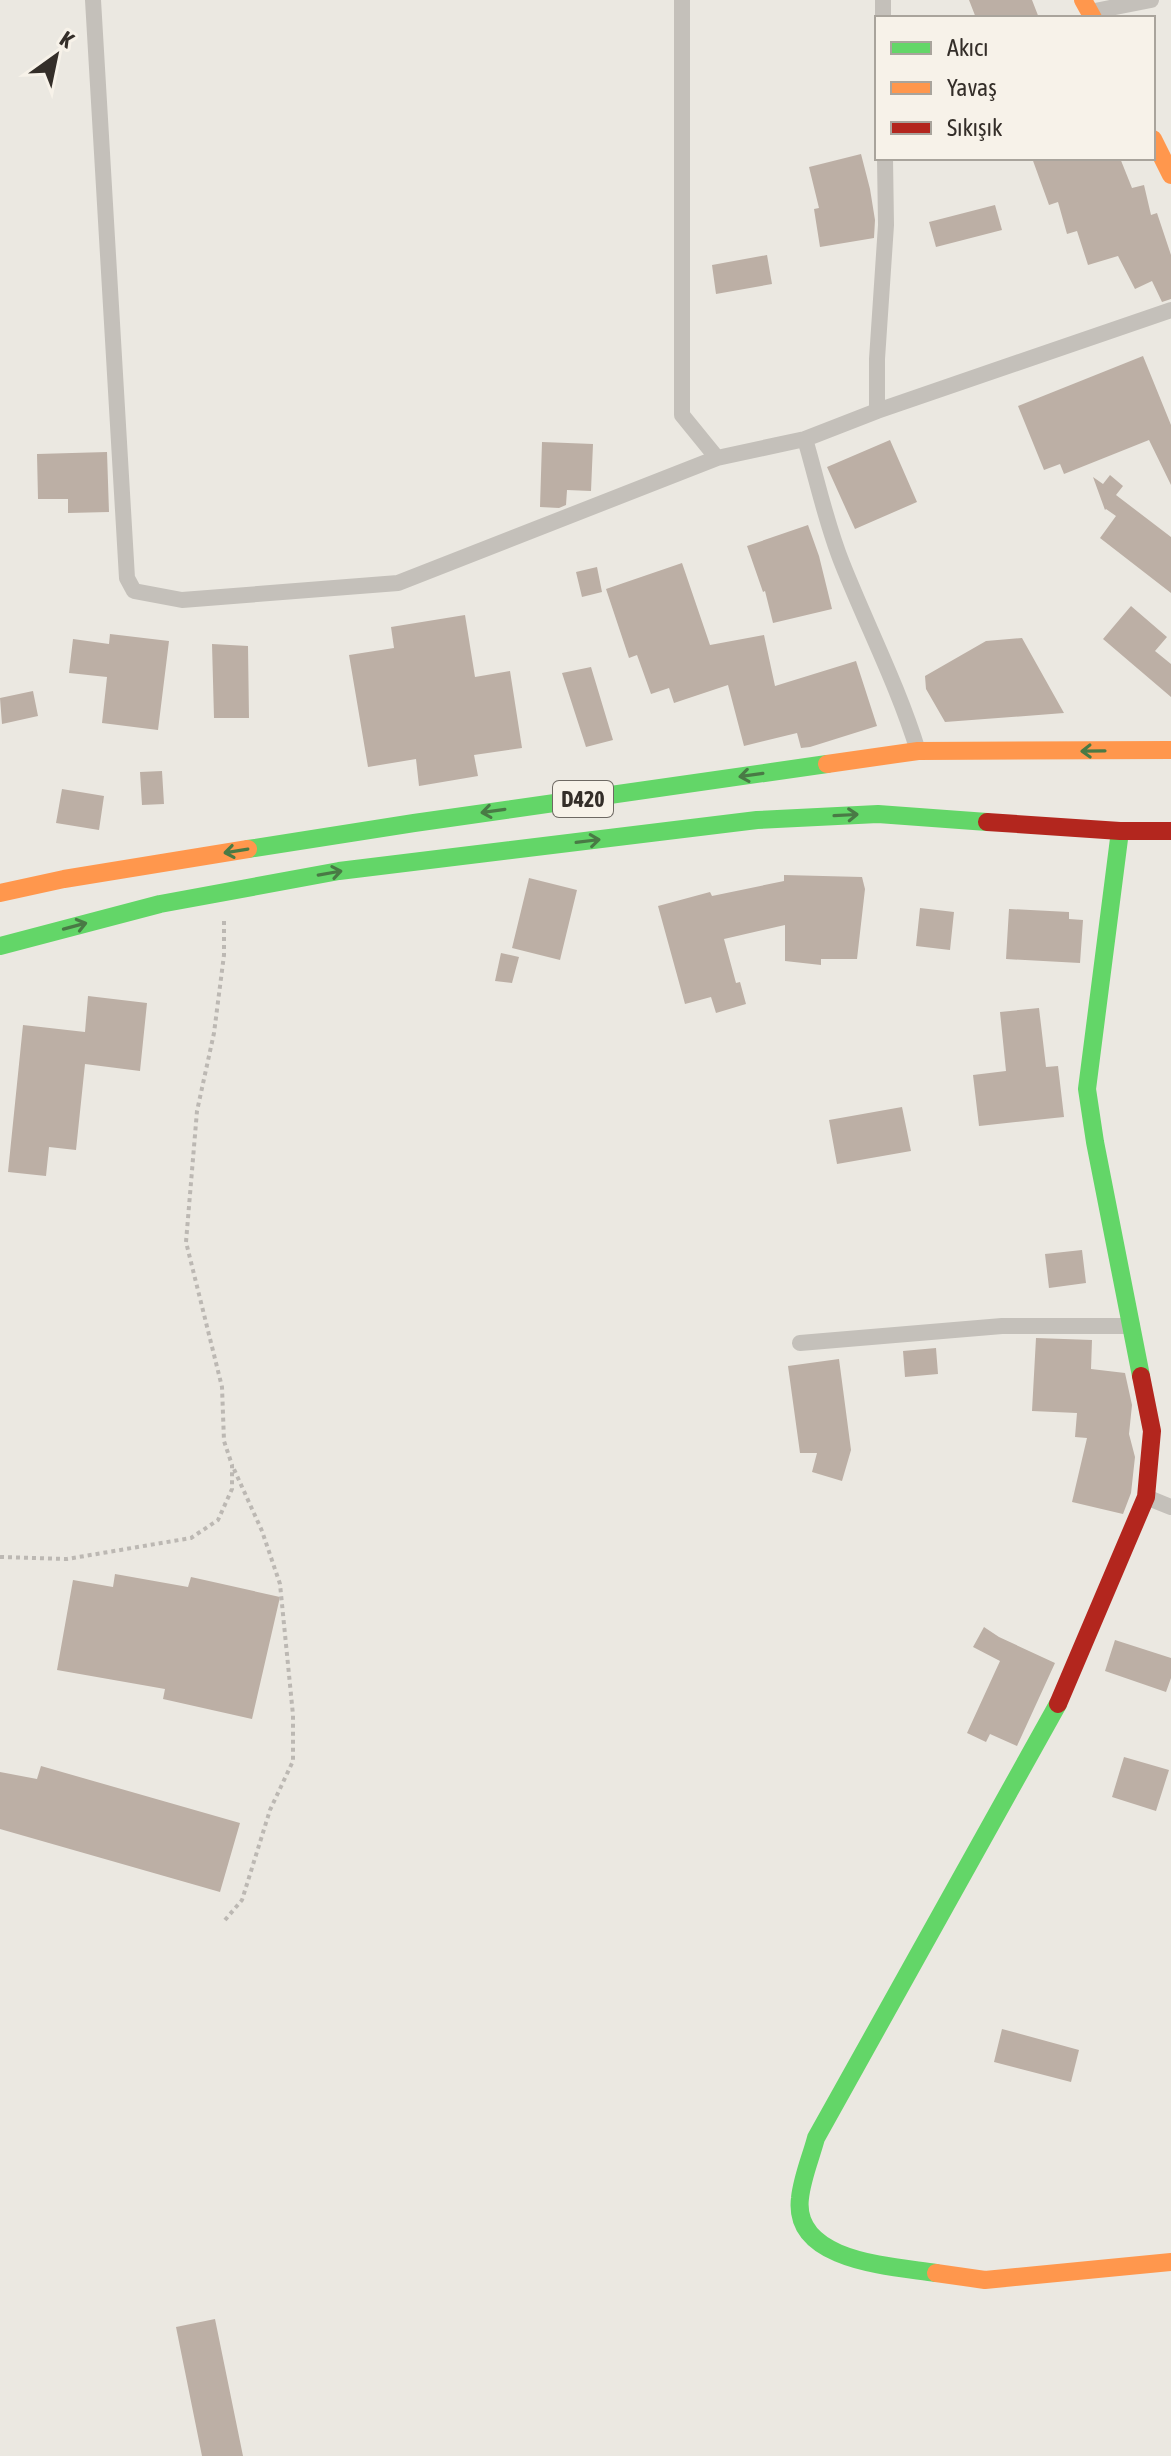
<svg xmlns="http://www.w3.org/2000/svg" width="1171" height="2456" font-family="'Asap Condensed',sans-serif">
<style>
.building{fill:#bcafa5}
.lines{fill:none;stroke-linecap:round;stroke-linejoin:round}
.path{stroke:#bcb8b3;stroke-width:4;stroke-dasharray:4 4;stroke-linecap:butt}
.street{stroke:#c4c0ba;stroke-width:16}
.fast{stroke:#63d668;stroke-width:18}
.slow{stroke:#ff974d;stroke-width:18}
.jam{stroke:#b3261e;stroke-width:18}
.oneway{stroke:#497a45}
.labels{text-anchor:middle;stroke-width:6;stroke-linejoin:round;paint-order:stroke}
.shield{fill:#f7f2e9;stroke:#6e6963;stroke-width:2}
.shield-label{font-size:22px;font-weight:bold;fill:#342e29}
</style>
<rect width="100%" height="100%" fill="#ebe8e1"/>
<path class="building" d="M969,0H1032L1039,18H976Z
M861,154L870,189L875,220L874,238L820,247L814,209L819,208L809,167Z
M1032,158H1120L1132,188L1144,185L1151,215L1157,213L1171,255V299L1162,302L1152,281L1135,289L1118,256L1088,265L1077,231L1067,234L1058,202L1049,205Z
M995,205L1002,230L936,247L929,222Z
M767,255L772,284L716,294L712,265Z
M1143,356L1171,425V485L1149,440L1064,474L1060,464L1044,470L1018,406Z
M890,440L917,502L855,529L827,467Z
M542,442L593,444L591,491L567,490L566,505L559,508L540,507Z
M107,452L109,512L68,513V499H38L37,454Z
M1110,475L1123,486L1116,495L1171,537V593L1100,538L1116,516L1106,509L1105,510L1093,477L1103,484Z
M808,525L819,556L832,609L773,623L765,591L763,592L747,546Z
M682,563L710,645L764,635L775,686L856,661L877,726L810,747L801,748L797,733L744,746L728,685L674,703L669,688L651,694L637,655L629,658L606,589Z
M597,567L602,592L582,597L576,572Z
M1131,606L1167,637L1155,651L1171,664V697L1103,639Z
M465,615L475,677L510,671L522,748L474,755L478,776L419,786L416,759L368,767L349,655L394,648L391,627Z
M110,634L169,641L158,730L102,723L107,677L69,673L73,639L109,644Z
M1022,638L1064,713L945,722L926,689L925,676L986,641Z
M212,644L248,646L249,718H214Z
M591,667L613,740L586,747L562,673Z
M33,691L38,716L2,724L0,698Z
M162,771L164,804L142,805L140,772Z
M62,789L104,796L99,830L56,823Z
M784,875L862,877L865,889L857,959H821V965L785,961V925L724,939L736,983L740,982L746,1004L716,1013L711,997L685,1004L658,906L710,892L712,896L784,881Z
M529,878L577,890L560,960L512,948Z
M920,908L954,912L950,950L916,946Z
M1009,909L1069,912V919L1083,920L1080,963L1006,959Z
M501,953L519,957L512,983L495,981Z
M88,996L147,1003L140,1071L85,1064L76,1150L49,1147L46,1176L8,1172L23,1025L85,1032Z
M1039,1008L1046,1067L1058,1066L1064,1117L979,1126L973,1075L1006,1071L1000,1012Z
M902,1107L911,1151L837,1164L829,1120Z
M1082,1250L1086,1283L1049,1288L1045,1254Z
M1036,1338L1092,1340L1091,1369L1125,1373L1132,1405L1129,1434L1135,1457L1131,1493L1123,1514L1072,1502L1087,1438L1075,1437L1077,1413L1032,1411Z
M936,1348L938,1374L905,1377L903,1351Z
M839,1359L851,1450L842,1481L812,1472L817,1453H800L788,1366Z
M115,1574L188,1587L191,1577L280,1597L252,1719L163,1699L165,1689L57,1670L73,1580L113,1587Z
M984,1627L999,1637L1055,1663L1017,1746L990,1734L986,1742L967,1733L1000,1661L973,1647Z
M1115,1640L1171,1658V1678L1166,1692L1105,1671Z
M1124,1757L1169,1770L1156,1811L1112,1797Z
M41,1766L240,1823L220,1892L0,1829V1772L37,1779Z
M1002,2029L1079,2050L1071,2082L994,2062Z
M215,2319L243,2456H202L176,2327Z"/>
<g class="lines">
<path class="path" d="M0,1557L67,1559L191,1538L218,1520L232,1489V1465L224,1441L222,1387L186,1242L197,1111L214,1033L224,955V919
M225,1920L242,1900L270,1810L293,1761V1715L280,1584L262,1531L233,1467"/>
<path class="street" d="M93,0L127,578L134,591L182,600L398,583L717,458L805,439
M682,0V415L717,458
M883,0V18
M1090,12L1151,0
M885,158L886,225L877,359V411L805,439C817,480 826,523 842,563C867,626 898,686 918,751
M877,411L1171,310
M800,1343L1002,1326H1132
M1146,1497L1171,1507"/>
<path class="fast" d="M1120,831L1087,1089L1095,1142L1141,1376
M248,849L414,823L827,764
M0,946L160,904L339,871L757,820L878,814L987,822
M936,2273C892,2266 792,2262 800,2198C802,2178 811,2157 816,2138L1058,1704"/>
<path class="slow" d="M1083,0L1093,18
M1153,139L1171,175
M827,764L918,751L1171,750
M0,893L64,879L248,849
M936,2273L985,2280L1171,2262"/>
<path class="jam" d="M987,822L1120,831H1171
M1058,1704L1146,1497L1152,1431L1141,1376"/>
</g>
<defs><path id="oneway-shaft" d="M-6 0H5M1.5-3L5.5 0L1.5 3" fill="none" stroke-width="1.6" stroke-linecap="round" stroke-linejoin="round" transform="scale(2)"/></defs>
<g class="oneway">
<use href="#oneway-shaft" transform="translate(1093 751) rotate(179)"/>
<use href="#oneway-shaft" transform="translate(751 775) rotate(172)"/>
<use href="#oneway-shaft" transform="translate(493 811) rotate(172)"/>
<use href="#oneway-shaft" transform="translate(846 815) rotate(-3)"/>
<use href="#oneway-shaft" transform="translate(588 841) rotate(-7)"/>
<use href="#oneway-shaft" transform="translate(236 851) rotate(171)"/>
<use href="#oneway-shaft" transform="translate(330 873) rotate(-10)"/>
<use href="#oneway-shaft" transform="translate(75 926) rotate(-15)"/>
</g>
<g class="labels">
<rect class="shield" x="553" y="781" width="60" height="36" rx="6"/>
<g class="shield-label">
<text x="583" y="807">D420</text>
</g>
</g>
<rect x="875" y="16" width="280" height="144" fill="#f7f2e9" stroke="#a9a49c" stroke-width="2"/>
<rect x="891" y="42" width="40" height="12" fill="#63d668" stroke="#a9a49c" stroke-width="2"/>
<text x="947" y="56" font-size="24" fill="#342e29">Akıcı</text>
<rect x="891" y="82" width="40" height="12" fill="#ff974d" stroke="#a9a49c" stroke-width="2"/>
<text x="947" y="96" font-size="24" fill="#342e29">Yavaş</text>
<rect x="891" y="122" width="40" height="12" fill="#b3261e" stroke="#a9a49c" stroke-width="2"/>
<text x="947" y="136" font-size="24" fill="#342e29">Sıkışık</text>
<g transform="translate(56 56) rotate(33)" stroke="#f7f2e9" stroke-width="6" paint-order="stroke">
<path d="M0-6L14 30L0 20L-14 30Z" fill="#342e29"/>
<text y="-12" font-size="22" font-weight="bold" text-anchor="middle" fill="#342e29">K</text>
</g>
</svg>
